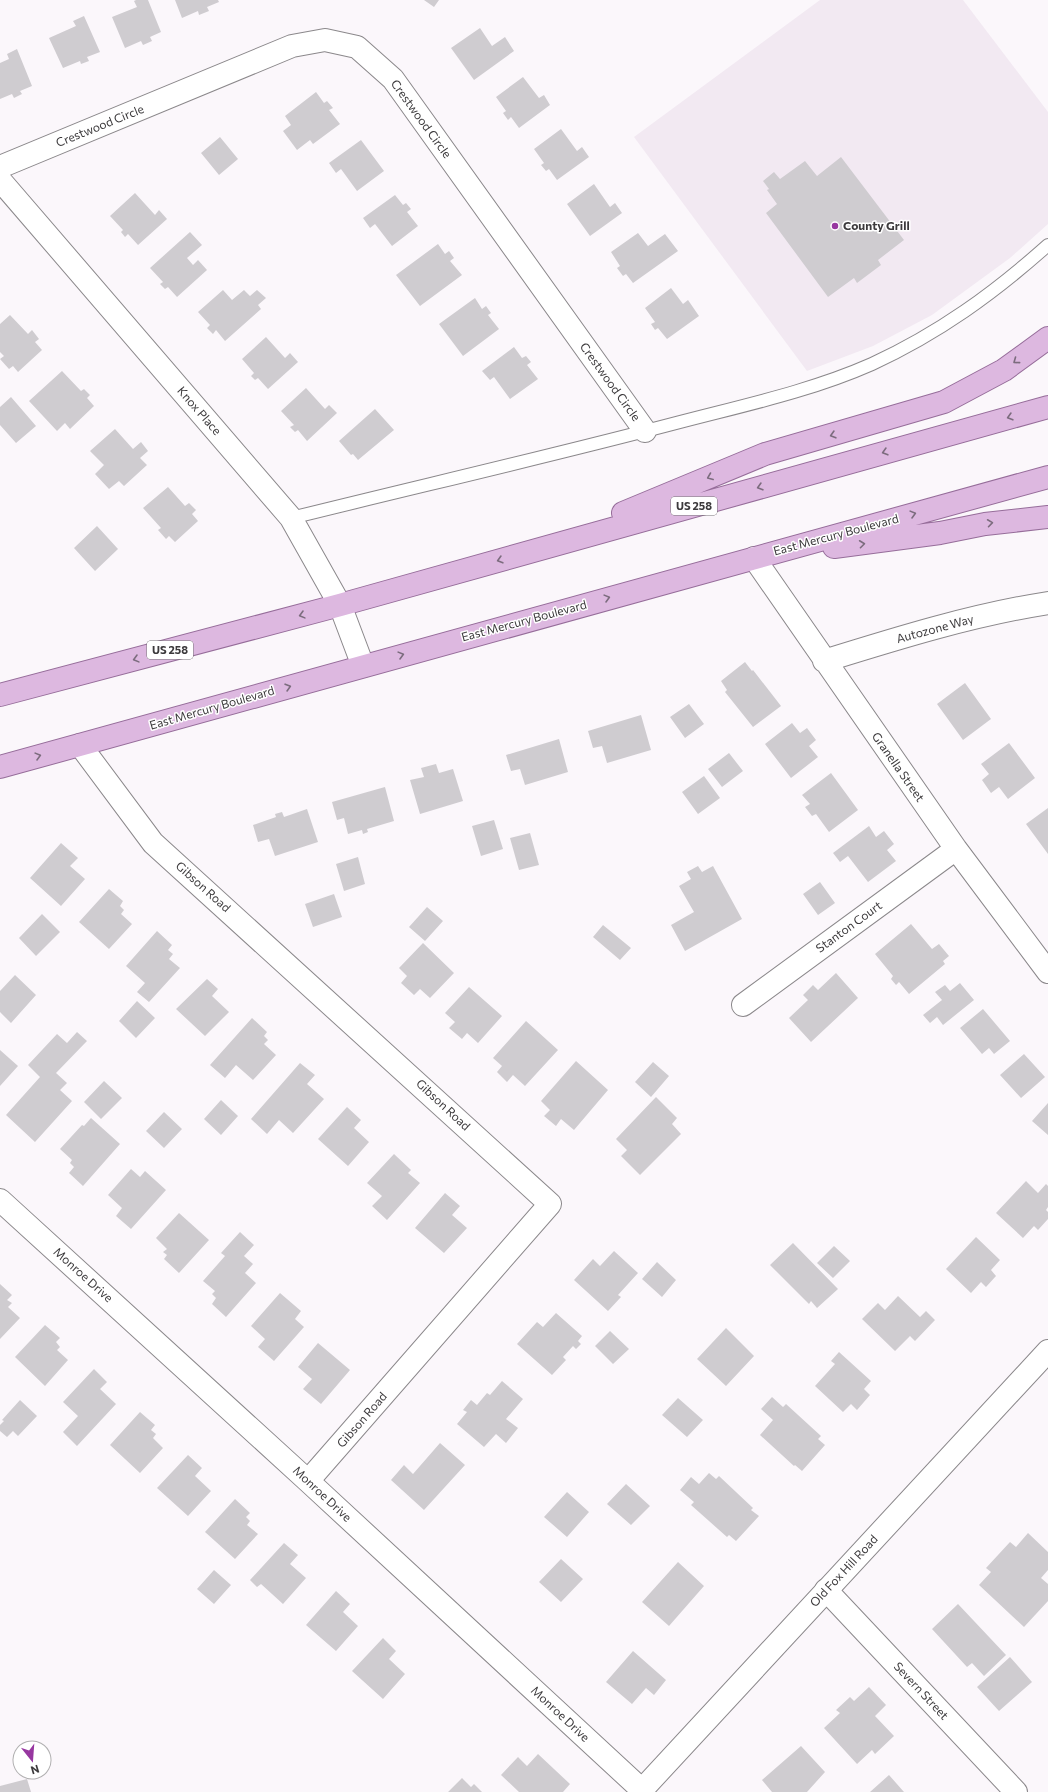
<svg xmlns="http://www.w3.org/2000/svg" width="1048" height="1792" font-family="Commissioner,sans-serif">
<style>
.built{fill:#f2e9f2}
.building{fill:#cfccd0}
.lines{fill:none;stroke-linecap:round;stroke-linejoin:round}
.lane-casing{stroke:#8b888b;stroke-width:14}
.street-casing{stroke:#8b888b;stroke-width:24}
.secondary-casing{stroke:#8b888b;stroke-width:24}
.primary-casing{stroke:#966d9a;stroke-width:24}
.lane{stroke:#fff;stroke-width:12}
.street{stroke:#fff;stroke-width:22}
.secondary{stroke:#fff;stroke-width:22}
.primary{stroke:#ddb8e0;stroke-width:22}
.oneway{stroke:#7c6c7e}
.poi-dot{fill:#9737a0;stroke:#fff;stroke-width:1.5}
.labels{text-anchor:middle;stroke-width:3;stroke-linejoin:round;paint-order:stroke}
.shield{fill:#fff;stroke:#767576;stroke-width:1}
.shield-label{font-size:11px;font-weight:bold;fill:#3c3a3c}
.street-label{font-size:12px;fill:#3c3a3c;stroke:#fff}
.poi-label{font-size:12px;font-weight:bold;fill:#3c3a3c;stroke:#fff;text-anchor:start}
</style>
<rect width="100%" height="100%" fill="#fbf7fb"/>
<path class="built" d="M820,0H963L1048,112V224L1010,258L932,315L873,346L807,371L634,137Z"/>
<path class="building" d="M136,0H148L161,32L150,37L152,41L143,45L141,41L125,48L112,17L137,7L134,1Z
M175,0H218L219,2L207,7L209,11L199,15L198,11L182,18Z
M424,0H439L434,7Z
M84,16L100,52L87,57L89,61L81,64L80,61L63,68L49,38L76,26L73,21Z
M480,28L492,46L505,37L514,51L474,80L451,48Z
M17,49L32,86L20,91L22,94L14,98L12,94L0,99V63L9,59L7,54Z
M523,77L539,98L544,95L550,105L519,128L511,117L508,120L503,113L506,111L496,97Z
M316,92L324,103L327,101L333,108L329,110L340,124L313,144L310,140L297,150L283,131L291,125L285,116Z
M561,129L577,151L582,147L589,157L557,180L549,169L546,171L541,165L544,163L534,149Z
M220,137L238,159L219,175L201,153Z
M361,140L384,171L357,191L341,169L336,173L329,163Z
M841,157L904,240L878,260L881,265L857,283L854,278L828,297L766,213L777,204L767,190L769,189L763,181L774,172L780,179L805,161L817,176Z
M594,184L610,207L615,203L622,213L590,236L567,204Z
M135,193L155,215L159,210L167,219L138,245L128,234L125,237L121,232L123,230L110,216Z
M395,195L403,205L406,203L411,209L407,212L418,226L392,246L375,224L370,228L363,218Z
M190,232L202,245L187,258L193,265L198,260L207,270L177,297L168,287L165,289L160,284L163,282L150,268Z
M638,233L648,246L665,234L678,251L633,283L626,274L623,276L617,268L620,266L611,252Z
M438,244L445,254L449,251L454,258L450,261L462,275L420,306L396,275Z
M671,288L683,304L688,300L699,316L667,339L658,328L655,330L651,324L655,322L645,308Z
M223,290L232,300L244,290L250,296L257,290L266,298L258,305L261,309L225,341L216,330L213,334L207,328L210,325L198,312Z
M475,298L482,309L486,306L491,313L488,315L499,329L463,356L439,324Z
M10,315L28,334L32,330L39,339L35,342L42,350L18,372L13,366L9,369L0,359L4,356L0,352V324Z
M266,337L285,358L290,353L298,362L268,389L258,378L255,380L251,376L254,373L242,359Z
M514,347L522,358L526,356L531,362L527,365L538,379L510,399L494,377L490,380L482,371Z
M62,371L81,391L84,389L90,395L87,398L94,406L70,429L65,423L57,431L29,401Z
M306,388L325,409L329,405L337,413L307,441L298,430L295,432L290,427L294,425L281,411Z
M11,397L36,426L16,443L0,425V407Z
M375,409L394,430L358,460L353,454L351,455L339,441Z
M115,429L133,449L141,442L148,451L140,458L147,465L124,486L119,481L109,489L95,474L104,465L90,451Z
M168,487L185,506L189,503L196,510L192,514L198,521L175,542L169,536L166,539L158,530L161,528L143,508Z
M97,526L118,549L95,571L74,548Z
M745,662L752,671L753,670L781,706L753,727L725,692L727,690L721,681Z
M965,683L991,719L963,740L937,704Z
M689,704L704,724L685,738L670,717Z
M641,715L651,750L607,763L602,746L593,748L588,731Z
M792,723L800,733L807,728L816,740L809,746L818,757L791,778L765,744Z
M559,739L568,772L525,785L520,769L511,771L506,755Z
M1009,743L1035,778L1008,799L999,787L991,793L982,780L989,774L981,764Z
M729,753L743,771L722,787L708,769Z
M436,764L439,773L453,769L463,801L420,814L410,780L424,777L421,768Z
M831,773L858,810L829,832L816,814L812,816L805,807L810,804L802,795Z
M704,776L720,798L698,814L682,792Z
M385,787L394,821L367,829L368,832L363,834L362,830L348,834L344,818L337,820L332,802Z
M1048,808V854L1026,824Z
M307,809L318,842L275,856L269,839L258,842L253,825L276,817L275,814L282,812L284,817Z
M494,820L503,849L481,856L472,826Z
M869,826L876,837L884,831L894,844L887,850L896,861L868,882L848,856L840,862L833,853Z
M530,833L539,865L519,870L510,838Z
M61,843L78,858L70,866L85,879L61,906L30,878Z
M358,857L365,884L344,891L336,864Z
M698,866L702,872L713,866L742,919L685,951L671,925L694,912L679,886L691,879L687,872Z
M820,882L835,903L818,915L803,894Z
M109,889L123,901L120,906L124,910L121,914L132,924L109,949L79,922Z
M334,894L342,917L313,927L305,904Z
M427,907L443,921L425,941L409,927Z
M42,914L60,932L36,956L19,938Z
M911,924L932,949L939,944L949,956L943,961L945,964L909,994L899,982L896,985L891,979L893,976L875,954Z
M603,925L631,948L620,960L593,937Z
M157,931L172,945L168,950L173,954L169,959L180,968L149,1002L137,992L145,983L126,966Z
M423,943L454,973L430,998L420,989L414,995L401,983L407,976L399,968Z
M836,973L858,998L811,1042L789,1018L808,1000L803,995L813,985L818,990Z
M15,975L36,995L11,1023L0,1012V991Z
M207,979L218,989L212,996L229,1012L205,1036L176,1009Z
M960,983L974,1000L943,1025L937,1017L930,1023L923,1015L942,1000L935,992L945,985L950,991Z
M469,987L502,1016L478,1043L467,1033L462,1039L449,1028L455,1022L445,1013Z
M137,1001L155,1018L136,1038L119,1021Z
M983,1009L1010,1041L994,1054L989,1048L982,1054L960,1028Z
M252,1018L267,1032L264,1036L268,1040L264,1044L276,1055L253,1080L236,1065L225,1078L210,1065Z
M526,1021L558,1050L525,1086L513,1075L507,1082L497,1072L502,1066L493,1058Z
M77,1032L87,1041L56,1073L67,1083L60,1090L72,1101L35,1142L6,1115L40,1077L28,1065L57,1034L67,1043Z
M0,1050L18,1066L0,1086Z
M1024,1054L1045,1077L1021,1098L1000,1075Z
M576,1061L608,1090L574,1130L561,1119L556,1126L544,1116L550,1110L541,1101Z
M653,1062L669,1076L651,1097L635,1082Z
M300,1063L315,1075L307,1084L324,1099L293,1133L279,1120L267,1134L251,1119Z
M104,1081L122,1098L101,1119L84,1102Z
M656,1097L677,1118L672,1124L681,1134L640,1175L621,1156L627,1150L616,1139Z
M221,1100L238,1116L221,1135L204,1119Z
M1048,1103V1135L1032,1121Z
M347,1107L361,1120L354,1128L369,1142L348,1166L318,1139Z
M164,1112L182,1129L164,1148L146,1131Z
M91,1118L120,1144L83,1186L69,1173L74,1167L70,1163L72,1160L60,1149L82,1125L84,1126Z
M394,1154L411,1170L408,1173L420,1183L387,1220L372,1206L382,1196L367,1183Z
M131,1169L140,1177L145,1171L166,1190L131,1229L116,1216L122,1208L108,1195Z
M1026,1181L1038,1193L1046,1184L1048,1186V1207L1046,1210L1048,1212V1219L1038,1230L1034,1226L1023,1238L996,1213Z
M445,1193L460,1206L452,1215L467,1228L444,1253L415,1228Z
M179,1213L209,1240L179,1273L164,1259L167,1255L163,1252L167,1249L156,1238Z
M240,1232L254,1245L244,1256L253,1264L245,1273L256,1283L226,1317L212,1304L216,1298L212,1294L215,1291L203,1281L225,1256L221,1253Z
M976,1237L1000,1260L991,1270L996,1276L986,1287L981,1282L971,1293L946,1269Z
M793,1243L838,1289L817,1308L811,1301L809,1304L770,1265Z
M834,1246L850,1261L833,1278L817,1263Z
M614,1251L638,1273L618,1295L621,1297L608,1311L574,1280L593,1259L600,1266Z
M657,1262L676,1280L662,1297L642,1279Z
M0,1284L12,1295L7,1300L12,1303L8,1307L20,1318L0,1339Z
M280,1293L301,1311L295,1319L304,1327L274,1361L258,1347L265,1339L251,1326Z
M898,1296L920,1317L926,1311L935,1320L915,1341L910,1336L895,1351L862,1319L878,1303L885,1310Z
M556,1313L582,1336L578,1341L581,1344L576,1349L573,1346L563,1357L566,1360L552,1375L517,1344L537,1322L543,1327Z
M45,1325L60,1338L56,1342L60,1347L57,1350L68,1360L45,1386L15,1357Z
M726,1328L754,1356L726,1386L697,1359Z
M610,1331L629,1349L613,1364L595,1346Z
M318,1343L350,1370L321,1404L303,1389L312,1379L298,1367Z
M839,1352L871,1381L864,1389L870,1395L857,1410L851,1404L843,1412L815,1386L835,1364L831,1361Z
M94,1369L107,1382L100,1389L116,1404L77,1446L63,1432L78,1416L63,1402Z
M502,1381L523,1399L506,1419L518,1428L506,1443L496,1434L484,1447L457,1424L467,1412L463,1410L471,1400L477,1405L487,1393L490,1395Z
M772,1397L783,1407L786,1404L821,1436L818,1439L825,1445L802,1471L795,1465L794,1466L760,1435L773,1420L761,1409Z
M678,1398L703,1420L687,1437L662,1415Z
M20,1400L37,1416L18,1436L13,1431L7,1437L0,1431V1425L4,1421L2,1420Z
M140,1412L155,1425L151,1430L156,1434L153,1438L163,1448L140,1473L110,1445Z
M440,1443L465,1465L424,1510L391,1480L404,1465L413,1474Z
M188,1455L202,1468L195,1476L211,1491L188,1516L157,1488Z
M709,1473L716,1479L719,1476L753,1508L751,1510L759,1516L736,1541L729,1535L727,1537L691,1505L694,1502L680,1490L691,1477L699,1484Z
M626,1484L650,1506L631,1525L607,1504Z
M567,1492L589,1512L567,1537L544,1517Z
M235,1499L250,1513L246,1517L250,1521L247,1525L258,1534L235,1559L205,1532Z
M1028,1533L1048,1552V1570L1041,1578L1048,1584V1601L1024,1627L979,1585L991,1572L986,1568L1010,1542L1016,1547Z
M284,1543L298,1555L290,1564L306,1578L283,1604L261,1584L257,1587L250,1580Z
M561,1559L583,1579L561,1602L539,1582Z
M678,1562L704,1586L669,1626L642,1602Z
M214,1570L231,1585L214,1604L197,1589Z
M336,1591L350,1604L343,1612L358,1626L336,1651L306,1625Z
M958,1604L1006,1655L984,1676L972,1663L967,1667L932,1629Z
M383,1638L396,1651L389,1659L405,1674L383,1699L352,1671Z
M633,1651L666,1680L654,1695L646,1688L632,1704L606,1682Z
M1010,1657L1032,1682L999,1711L977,1687Z
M869,1687L886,1705L875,1716L894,1736L875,1754L872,1750L857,1764L824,1728L840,1713L836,1710L850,1697L854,1701Z
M801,1746L825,1772L807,1792H772L762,1780Z
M538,1754L570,1784L563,1792H519L501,1775L518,1757L527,1766Z
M889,1775L904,1792H870Z
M462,1778L471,1787L474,1784L482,1792H448Z
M27,1779L31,1792H0V1786Z"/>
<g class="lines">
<defs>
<path id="lane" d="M291,518C420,486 551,456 680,422C745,405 811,391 872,364C939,333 993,294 1048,245"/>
<path id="street" d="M0,167L292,46L325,40L357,47L393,79L645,431
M0,180L291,518L340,605L363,666
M754,558L956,849L1048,972
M824,661C898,638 972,615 1048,603
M80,745L153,843L550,1204L308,1481
M743,1005L956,849
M0,1200L308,1481L642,1790
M826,1590L1016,1792"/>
<path id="secondary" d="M640,1792L1048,1351"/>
<path id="primary" d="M623,513L765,454L944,402L1004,370L1048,338
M834,547L940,533L985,524L1048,517
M0,695L340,605L1048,407
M0,767L1048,477"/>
</defs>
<use href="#lane" class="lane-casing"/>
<use href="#street" class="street-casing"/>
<use href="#secondary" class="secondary-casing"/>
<use href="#primary" class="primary-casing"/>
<use href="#lane" class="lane"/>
<use href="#street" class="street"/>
<use href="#secondary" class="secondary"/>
<use href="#primary" class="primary"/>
</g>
<defs><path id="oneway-chevron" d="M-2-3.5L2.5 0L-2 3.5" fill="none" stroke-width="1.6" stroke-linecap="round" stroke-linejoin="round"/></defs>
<g class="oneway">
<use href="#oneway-chevron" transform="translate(1016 361) rotate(144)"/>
<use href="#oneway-chevron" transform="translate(1010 417) rotate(164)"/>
<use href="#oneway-chevron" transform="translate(833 435) rotate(164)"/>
<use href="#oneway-chevron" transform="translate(885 452) rotate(164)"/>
<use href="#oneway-chevron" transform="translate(710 477) rotate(158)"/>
<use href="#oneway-chevron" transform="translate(760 487) rotate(164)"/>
<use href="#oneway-chevron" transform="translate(913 514) rotate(-15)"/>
<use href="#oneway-chevron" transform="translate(990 523) rotate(-8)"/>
<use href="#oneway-chevron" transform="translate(862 544) rotate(-7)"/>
<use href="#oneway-chevron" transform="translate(500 560) rotate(164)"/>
<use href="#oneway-chevron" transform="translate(607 598) rotate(-15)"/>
<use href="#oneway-chevron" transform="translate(302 615) rotate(165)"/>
<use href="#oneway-chevron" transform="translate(401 655) rotate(-15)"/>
<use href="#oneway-chevron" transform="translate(136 659) rotate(165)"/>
<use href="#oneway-chevron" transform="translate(288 687) rotate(-16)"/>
<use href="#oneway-chevron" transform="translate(38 756) rotate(-15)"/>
</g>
<circle class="poi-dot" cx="835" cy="226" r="4"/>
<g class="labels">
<g class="shield">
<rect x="671" y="497" width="46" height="18" rx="3"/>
<rect x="147" y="641" width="46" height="18" rx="3"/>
</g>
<g class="shield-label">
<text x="694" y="510">US 258</text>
<text x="170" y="654">US 258</text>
</g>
<g class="street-label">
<text transform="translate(421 119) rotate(54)" y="4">Crestwood Circle</text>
<text transform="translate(100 126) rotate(-22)" y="4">Crestwood Circle</text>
<text transform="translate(610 382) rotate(54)" y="4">Crestwood Circle</text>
<text transform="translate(199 411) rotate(49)" y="4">Knox Place</text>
<text transform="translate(836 535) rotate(-15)" y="4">East Mercury Boulevard</text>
<text transform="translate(524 621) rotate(-15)" y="4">East Mercury Boulevard</text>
<text transform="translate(935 629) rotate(-15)" y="4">Autozone Way</text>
<text transform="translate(212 708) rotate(-16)" y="4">East Mercury Boulevard</text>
<text transform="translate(898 767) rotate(55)" y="4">Granella Street</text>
<text transform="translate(203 887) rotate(42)" y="4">Gibson Road</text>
<text transform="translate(849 927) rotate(-36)" y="4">Stanton Court</text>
<text transform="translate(443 1105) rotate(43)" y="4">Gibson Road</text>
<text transform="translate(83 1275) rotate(42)" y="4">Monroe Drive</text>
<text transform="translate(362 1420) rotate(-49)" y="4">Gibson Road</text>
<text transform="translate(322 1494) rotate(43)" y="4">Monroe Drive</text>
<text transform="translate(844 1571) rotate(-47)" y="4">Old Fox Hill Road</text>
<text transform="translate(921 1691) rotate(47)" y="4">Severn Street</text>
<text transform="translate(560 1714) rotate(43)" y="4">Monroe Drive</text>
</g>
<g class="poi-label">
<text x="843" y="230">County Grill</text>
</g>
</g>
<g transform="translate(32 1760) rotate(163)"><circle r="19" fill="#ffffff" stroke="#b1b0b1"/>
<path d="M0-3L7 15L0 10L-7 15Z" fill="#9737a0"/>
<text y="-6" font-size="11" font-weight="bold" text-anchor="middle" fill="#3c3a3c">N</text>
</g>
</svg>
